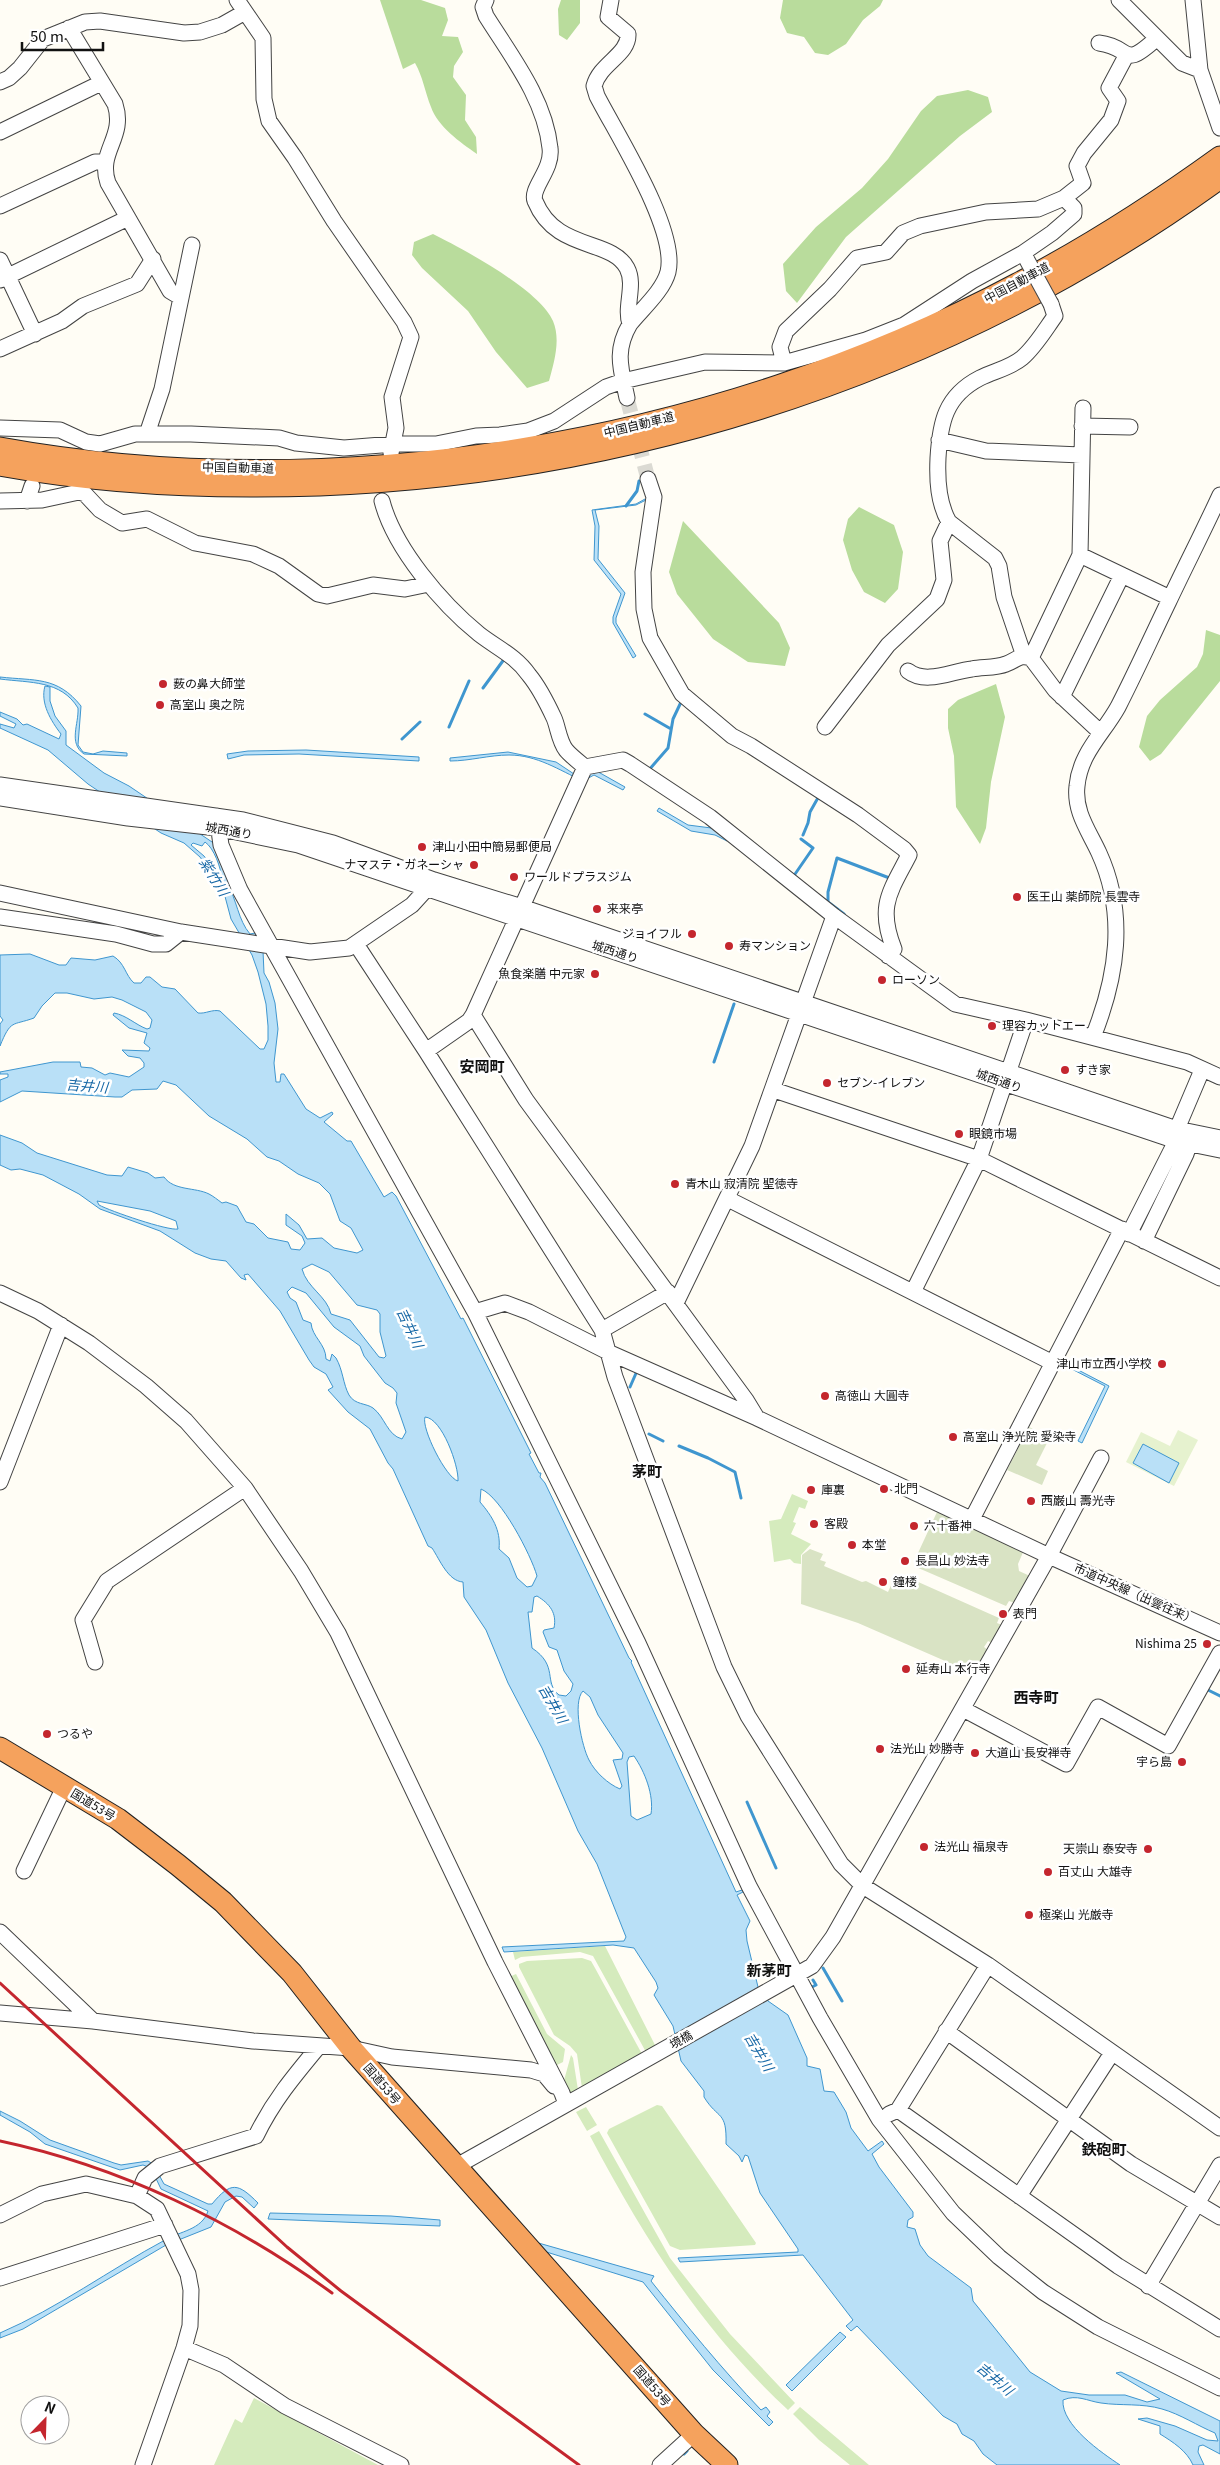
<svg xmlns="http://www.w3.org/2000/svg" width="1220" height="2465" font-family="Georgia,'Noto Sans JP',serif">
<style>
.green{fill:#d5ebbd}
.forest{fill:#b9dc9c}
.cemetery{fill:#d9e3c4}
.pitch{fill:#e6f2cf}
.water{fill:#b9e0f7;stroke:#3f96cf;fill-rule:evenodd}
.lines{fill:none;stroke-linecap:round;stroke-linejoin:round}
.stream{stroke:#3f96cf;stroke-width:3}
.minor-tunnel{stroke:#dbdad3;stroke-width:15;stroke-dasharray:15 8;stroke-linecap:butt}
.minor-casing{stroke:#444;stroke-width:17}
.highway-casing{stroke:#222;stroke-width:23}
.minor{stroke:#fff;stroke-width:15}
.highway{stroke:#f5a25d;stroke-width:21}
.rail{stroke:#c4262e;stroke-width:3}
.minor-bridge-casing{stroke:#444;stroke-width:17;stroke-linecap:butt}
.minor-bridge{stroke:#fff;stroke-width:15}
.poi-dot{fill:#c4262e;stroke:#fff;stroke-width:2}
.labels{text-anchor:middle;stroke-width:5;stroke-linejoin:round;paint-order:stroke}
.street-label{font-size:12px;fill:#111;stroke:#fff}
.poi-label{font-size:12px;fill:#111;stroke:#fff;text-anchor:start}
.water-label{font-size:14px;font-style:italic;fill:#1768a6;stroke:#fff}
.quarter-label{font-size:15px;font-weight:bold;fill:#111;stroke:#fff}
</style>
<rect width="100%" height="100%" fill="#fffdf5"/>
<path class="green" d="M792,1494L808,1501L805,1509L799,1507L793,1522L796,1523L791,1534L811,1544L801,1555V1564L794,1563L790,1559L774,1562L769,1521L781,1519Z
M605,1946L656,2047L646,2052L593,1956L580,1952L521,1957L515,1960L513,1952Z
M582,1958L591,1961L595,1968L642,2054L582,2088L577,2054L570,2046L554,2035L519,1967V1964L527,1961Z
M516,1974L547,2034L565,2049L563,2062L553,2067L507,1978Z
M571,2055L573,2058L578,2090L568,2096L563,2084Z
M657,2105L662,2106L756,2243L755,2245L680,2250L670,2246L607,2133L609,2129Z
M586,2107L597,2125L587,2131L576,2112Z
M599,2131L670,2258L730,2334L795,2403L788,2410C701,2329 645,2240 590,2136Z
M254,2398L378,2465H214L235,2419L242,2423Z
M800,2407L869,2465H850L819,2440L793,2414Z"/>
<path class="forest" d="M380,0H421L445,8L448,20L442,36L458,37L463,52L454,66L453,77L466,95L465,120L476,137L477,154C460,142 438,127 431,107C425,92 423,77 415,63L403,69Z
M561,0H580V23L567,40L559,35L558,9Z
M783,0H883L880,6L863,20L846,44L828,55L815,53L804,37L787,33L780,18Z
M968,90L988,97L992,112L960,136L846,237L797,303L786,291L783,264L816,227L862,188L888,159L921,111L937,96Z
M433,234C463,249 540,290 553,321C561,340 554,362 549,381L527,388L496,352L468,311L422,268L412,255L414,242Z
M859,507L894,525L903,552L898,589L885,603L864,592L852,570L843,540L848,519Z
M683,521L779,623L790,648L785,666L748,662L713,639L677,594L669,572Z
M1206,630L1220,635V681L1161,754L1150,761L1139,747L1147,716L1160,700L1197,667L1203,654Z
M996,684L1005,717L991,782L986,828L980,844L956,807L954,756L948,728V709L958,700Z"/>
<path class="cemetery" d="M1029,1427L1050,1437L1036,1465L1048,1471L1042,1485L1007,1470Z
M937,1512L1024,1550L1018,1564L1019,1571L1030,1576L1015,1603L1009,1601L1006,1606L916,1567L922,1554L918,1553Z
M810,1549L823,1554L820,1560L826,1562L824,1566L862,1582L866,1581L888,1592L892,1583L903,1587L907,1577L999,1618L997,1623L1002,1625L992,1643L988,1641L984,1647L988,1650L975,1674L858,1623L801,1604L802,1555Z"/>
<path class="pitch" d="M1178,1430L1198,1440L1174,1486L1126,1462L1141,1432L1170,1446Z"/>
<path class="water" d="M645,499L646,500L636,505L595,510L599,526L598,559L625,593L616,618V623L636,656L633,658L613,623V617L621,594L594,560L595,526L592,510L636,504Z
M0,677C35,681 57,676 81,706L78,745L83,752L93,754L103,751L127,753V756L84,754C68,743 79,724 78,708C61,680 30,683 0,679Z
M45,686L50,687V701L55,716L66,731V745L104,773L129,786L215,844L233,880L227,883C237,900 238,920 250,934L255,933L263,951L264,973L269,982L275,1003L278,1029L274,1063L276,1082H280L281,1074H284L306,1109L320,1118L332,1112L333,1114L324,1122L347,1141H351L384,1197L392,1192L396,1196L461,1319L463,1318L531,1453L529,1454L539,1473H541L540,1477L545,1483L629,1658L632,1661L631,1662L736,1892L742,1890L743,1892L737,1895L750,1921L746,1930L747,1941L758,1987L768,2001L788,2015L807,2058V2066L820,2069L824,2091L834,2092L846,2112L851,2128L868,2151L882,2141L884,2144L872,2154L879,2167L913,2212V2217L908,2220L907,2227L915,2229L920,2245L928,2256L971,2288L973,2301L1030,2372L1061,2391L1089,2395H1125L1147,2402L1160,2399L1116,2373L1121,2372L1220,2421V2454L1203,2445L1199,2446L1198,2452L1204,2465H1193C1187,2451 1173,2442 1160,2434V2426L1138,2419L1147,2418L1175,2426L1207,2440L1218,2441L1215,2433C1198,2426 1180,2414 1162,2409C1142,2403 1121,2406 1101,2403C1087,2401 1077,2394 1063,2400C1061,2425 1102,2453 1120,2465H997L983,2454L974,2441L962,2434L957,2424L943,2416L857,2326L851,2331L846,2326L853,2320L803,2255L680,2262L678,2258L798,2252V2249L760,2193L748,2156L745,2155L742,2162L739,2156L726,2144C727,2110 718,2120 704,2097V2091L681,2061L673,2026L654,1995L658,1988L656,1982L634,1948L613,1945L504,1952L502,1947L624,1941L626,1937L597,1864L578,1831L542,1748L508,1683L486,1630L464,1597L463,1582C448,1581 440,1560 432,1548L428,1546L393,1469L388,1463L370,1429L348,1412L328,1390L333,1387L326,1374L314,1367L309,1360L280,1311L248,1274L244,1275L246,1280L241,1278L226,1261L211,1259L195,1253L160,1231L100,1209L79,1194L43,1175L20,1169L11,1170L0,1165V1135L22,1143L37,1153L107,1175L122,1176L128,1167L148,1173L155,1178L164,1177C174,1191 195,1187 209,1194C213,1196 218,1200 222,1203L226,1202L237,1206L246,1222L254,1224L268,1238L288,1242L291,1249L300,1250L305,1243L302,1236L286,1225V1214L299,1225L307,1239L322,1238L334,1248L357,1253L363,1250L351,1228L340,1221L330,1194L319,1183L298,1174L279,1161L267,1157L247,1139L209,1116L176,1085L163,1081L157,1089L132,1090L122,1097H115L22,1091L0,1102V1080L8,1077V1074H0V1072L53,1062H80L81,1067L92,1068L105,1075L110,1073L129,1077L144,1067V1063L140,1058L128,1056L122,1050L149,1051L150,1048L144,1043L147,1033L129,1028L113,1015L114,1013C126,1015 136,1025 147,1029L150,1028L152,1020L146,1012L122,1000L112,997L94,999L67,993H55L42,1006L34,1018C12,1026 11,1019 0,1046V1024L3,1020L0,1016V955L30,954L59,965H66L71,958L95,960L113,956C125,963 125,975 134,983H141L146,977H150L162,987L175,989L198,1013C206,1014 212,1009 220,1011L260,1049H264L268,1040V1026L266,1004L258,972L252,955L231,919L223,889L200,857L184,843L161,833L88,784L48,750L0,728V724L14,728L16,724L0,716V712L17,719L23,725L27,724L59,739L61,734C51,721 40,703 45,686ZM205,842C214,848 221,868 222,879L204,856L191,845L193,843L202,846ZM97,1201L150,1211L176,1221L178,1229C168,1231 110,1211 99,1205ZM312,1264L329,1272L357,1305L377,1310L380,1314V1332L386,1356L384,1358L379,1357L350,1320L331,1314C327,1296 307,1288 302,1269ZM292,1287L306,1293L334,1327L360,1346L364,1356L385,1383L393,1388L397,1393L396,1403L406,1432L402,1439C387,1435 385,1417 373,1408C366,1403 355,1405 349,1395C343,1384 343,1370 336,1358L332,1354L330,1361L326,1359C326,1344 312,1337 311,1323L303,1320L296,1302L290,1298L287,1292ZM425,1417C442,1418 459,1466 458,1481C446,1478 421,1428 425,1417ZM481,1489C501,1497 531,1555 537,1576L532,1586L527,1587L517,1578L509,1558L499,1549C501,1530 492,1516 480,1502ZM537,1596C550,1604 557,1613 554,1628L544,1630L543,1632L549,1647L557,1650L564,1671L573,1684L571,1691L566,1696L559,1695C543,1682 559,1666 532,1648L528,1612H532L534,1597ZM583,1691L590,1697L598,1715L623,1753L622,1759L613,1760L622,1786L620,1789C608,1784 595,1772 589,1760C582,1747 572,1702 583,1691ZM634,1756C645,1772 654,1795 651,1814L637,1820L631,1816L627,1762L629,1757Z
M306,750L419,757V761L299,754L244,755L228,759L227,754L248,751Z
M508,752L556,762L577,776L593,769L625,787L623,790L594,775L583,781C559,770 537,755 509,755C489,755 470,761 450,761V758Z
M659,808L688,825L719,829L730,837L727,841L715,835L691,831L657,811Z
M1059,1360L1109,1386L1082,1443L1078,1441L1105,1386L1058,1362Z
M1143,1444L1179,1463L1169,1483L1133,1463Z
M0,2111L20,2121L50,2140L114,2163L121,2165L148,2161L153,2164L164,2184L208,2204H212C231,2181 238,2183 258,2203L254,2208L242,2197L236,2196L225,2202L211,2227L166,2245L23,2329L0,2338V2333C58,2308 109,2270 165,2240C180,2231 202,2230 208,2211L161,2189L151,2168L143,2165L120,2170L45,2144L30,2132L0,2115Z
M270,2213L391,2216L440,2220V2226L268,2219Z
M535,2242L654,2276L651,2281C686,2325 722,2369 761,2410L766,2407L770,2412L767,2416L773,2422L769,2426L713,2370L643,2282L540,2250Z
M840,2332L846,2337L792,2391L786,2385Z"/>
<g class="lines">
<path class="stream" d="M626,506L637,491L639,481
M483,688L505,658
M645,714L671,729
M449,727L469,681
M402,739L420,722
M648,771L668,748L673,719L682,700
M803,835L808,823L810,812L819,796
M793,877L813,848L801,839
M844,914L828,902V892L837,858L892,879
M714,1062L734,1004
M630,1387L637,1371
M649,1434L663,1441
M679,1446L708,1458L735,1472L741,1498
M1206,1687V1689L1220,1696
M747,1802L776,1868
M823,1968L842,2001
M810,1988L816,1985L813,1980
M684,2454L687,2451"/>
<path class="minor-tunnel" d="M627,398L648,479"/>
<defs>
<path id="minor" d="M237,0L263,38L264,99L269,121L295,158L334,221L404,322L411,337L392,397L396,428L391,453
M486,0L483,7L486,16C511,56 545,99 550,148C553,170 530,188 535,201C556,252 611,238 627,268C636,285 624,307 630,324C614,351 621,369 627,398
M611,0L608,17L628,34C629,55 600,63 594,86L597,96C617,135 678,230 668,272C663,291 642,309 630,324
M1119,0L1182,63L1200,70
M1193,0L1200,70L1220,128
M69,28L115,104C126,138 97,151 108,183L170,291L180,297
M1099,43C1133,47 1121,71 1157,38
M0,82L9,78L20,68L43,39L85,22L100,21L184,33L200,32L222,25L245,12
M0,132L101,83
M0,206L95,162H105
M0,260L35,334
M0,280L128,218
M0,349L62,321L83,306L137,284L153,259
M784,363L780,347L786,331L830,289L857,258L886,252L903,233L920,226L986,212L1038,209L1064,198L1083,183L1077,166L1084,153L1111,120L1118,101L1109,88L1126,56
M1083,408L1080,555L1170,598
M1082,426L1130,427
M0,428L60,430L86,442L100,444L135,434H191L279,438L296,443L344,448L394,444H436L476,436L500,435L528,431L554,421L606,387L623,381L705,362L784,363L866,340L904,325L972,281L1023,253L1052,233L1074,214V208L1064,198
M147,434L162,389L192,245
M939,440L986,451L1081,455
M648,479L654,497L643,572L644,609L650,638L682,694L732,736L751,746L858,815L904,849L909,855C890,892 877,906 894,949L888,956
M0,501L42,500L79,492L85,494L100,510L122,523L147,519L195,543L253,554L279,566L318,594L327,596L373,585L405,589L429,584
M27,501L32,486
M382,501C394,548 442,604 479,634C497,648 516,656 529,675C539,687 547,703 554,718C558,727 559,741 566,750C571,756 579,762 585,767
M1080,555L1031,658L1055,690L1100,732
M1024,656L1004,597L999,566L995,558L949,522C938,503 937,480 938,458C940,423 945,396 980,378C994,371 1010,368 1022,358C1035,347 1045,330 1055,316L1051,304
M908,671C926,685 952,671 972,669C983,667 996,668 1006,664C1017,660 1019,654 1031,658
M1062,697L1122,575
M825,727L888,645L937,599L944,580L940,541L949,522
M585,767L623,760L630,764L710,817L834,916L955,1004L1026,1020L1187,1062L1220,1077
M0,785L243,820L333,843L434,880L522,907L1177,1129L1220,1138
M0,798L128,818L217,828L298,845L1176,1141L1220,1150
M217,816L221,845L240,890L475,1312L638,1643L749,1886L820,2018L879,2119L953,2213L999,2257L1043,2292L1098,2327L1220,2388
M0,893L181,932L310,952L349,948L412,905L432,883
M0,917L116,934L153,944H166L181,932
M356,944L426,1051L602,1330L615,1377L724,1667L748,1716L841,1864L863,1886L988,1965L1220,2128
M473,1015L526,1100L746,1400L757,1418
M1093,1037C1117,977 1127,914 1099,853C1089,831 1074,812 1077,786C1080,753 1103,734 1118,707C1136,672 1152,636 1169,601C1186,565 1204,530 1220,495
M426,1051L469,1021L473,1015L585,767
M774,1090L979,1159L1220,1278
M728,1199L1053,1363
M1129,1234L1176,1141L1177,1129L1202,1070
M1144,1241L1186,1154L1192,1136
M913,1292L979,1159L1026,1020
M0,1293L38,1311L89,1343L146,1386L186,1421L245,1488L301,1571L338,1633L495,1962L562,2093L566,2104
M676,1303L752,1146L834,916
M475,1312L505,1303L529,1312L608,1352L757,1418L1049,1556L1220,1633
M602,1330L668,1292
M0,1482L61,1325
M972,1519L1122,1229
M95,1662L83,1620L107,1581L245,1488
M963,1709L1066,1764L1098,1707L1168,1746L1220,1653
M24,1871L64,1787
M0,1932L93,2021
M0,2013L93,2021L253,2041L351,2048L392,2057L531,2070L544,2074L554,2086
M946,2031L1131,2164L1220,2217
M898,2110L1118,2266L1220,2329
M889,2114L898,2110L988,1965
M455,2167L812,1966L833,1937L1049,1556L1101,1458
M137,2196L145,2178L160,2166L256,2136C273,2101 294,2076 319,2046
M1019,2196L1112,2053
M0,2215L42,2194L86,2184L137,2196L157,2209L188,2274L191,2290L190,2326L184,2348L143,2465
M0,2278L165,2225
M1148,2286L1220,2165
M184,2348L224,2365L285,2406L401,2465
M660,2465L694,2434"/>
<path id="highway" d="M0,448C336,509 717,444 1017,284C1088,247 1155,204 1220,157
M0,465C82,480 167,486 251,486C596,487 940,381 1220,178
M0,1748L118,1819L178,1865L223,1902L292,1973L351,2048L694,2434L727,2465"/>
</defs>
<use href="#minor" class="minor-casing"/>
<use href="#highway" class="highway-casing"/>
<use href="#minor" class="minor"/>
<use href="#highway" class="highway"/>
<path class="rail" d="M0,1983L287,2247L341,2291L579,2465
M0,2141C118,2166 235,2222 332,2293"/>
<defs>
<path id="minor-bridge" d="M1027,260L1051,304"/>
</defs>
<use href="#minor-bridge" class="minor-bridge-casing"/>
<use href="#minor-bridge" class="minor-bridge"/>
</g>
<g class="poi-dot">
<circle cx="163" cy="684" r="5"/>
<circle cx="160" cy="705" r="5"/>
<circle cx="422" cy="847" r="5"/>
<circle cx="474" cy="865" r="5"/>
<circle cx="514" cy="877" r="5"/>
<circle cx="1017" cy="897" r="5"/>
<circle cx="597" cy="909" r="5"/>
<circle cx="692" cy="934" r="5"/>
<circle cx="729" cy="946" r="5"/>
<circle cx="595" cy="974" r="5"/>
<circle cx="882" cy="980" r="5"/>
<circle cx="992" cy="1026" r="5"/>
<circle cx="1065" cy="1070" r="5"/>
<circle cx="827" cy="1083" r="5"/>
<circle cx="959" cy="1134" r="5"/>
<circle cx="675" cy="1184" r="5"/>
<circle cx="1162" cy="1364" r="5"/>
<circle cx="825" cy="1396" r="5"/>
<circle cx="953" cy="1437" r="5"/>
<circle cx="884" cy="1489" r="5"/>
<circle cx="811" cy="1490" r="5"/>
<circle cx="1031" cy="1501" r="5"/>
<circle cx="814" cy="1524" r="5"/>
<circle cx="914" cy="1526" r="5"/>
<circle cx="852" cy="1545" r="5"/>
<circle cx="905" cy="1561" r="5"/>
<circle cx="883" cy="1582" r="5"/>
<circle cx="1003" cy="1614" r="5"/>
<circle cx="1207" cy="1644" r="5"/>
<circle cx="906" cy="1669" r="5"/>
<circle cx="47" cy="1734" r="5"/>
<circle cx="880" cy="1749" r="5"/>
<circle cx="975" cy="1753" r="5"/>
<circle cx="1182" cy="1762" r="5"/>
<circle cx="924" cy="1847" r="5"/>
<circle cx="1148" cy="1849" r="5"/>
<circle cx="1048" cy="1872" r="5"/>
<circle cx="1029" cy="1915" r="5"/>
</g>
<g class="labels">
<g class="street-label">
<text transform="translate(1017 283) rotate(-28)" y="4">中国自動車道</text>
<text transform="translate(639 425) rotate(-14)" y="4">中国自動車道</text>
<text transform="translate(238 468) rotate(1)" y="4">中国自動車道</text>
<text transform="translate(229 831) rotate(10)" y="4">城西通り</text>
<text transform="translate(615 952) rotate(18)" y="4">城西通り</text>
<text transform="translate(999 1081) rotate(19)" y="4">城西通り</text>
<text transform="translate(1135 1594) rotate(24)" y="4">市道中央線（出雲往来）</text>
<text transform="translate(93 1805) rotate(31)" y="4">国道53号</text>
<text transform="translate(681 2040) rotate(-29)" y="4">境橋</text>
<text transform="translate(382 2084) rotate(49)" y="4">国道53号</text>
<text transform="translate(652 2386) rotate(49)" y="4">国道53号</text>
</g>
<g class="poi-label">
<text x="173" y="688">薮の鼻大師堂</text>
<text x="170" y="709">高室山 奥之院</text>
<text x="432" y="851">津山小田中簡易郵便局</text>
<text x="464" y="869" text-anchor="end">ナマステ・ガネーシャ</text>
<text x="524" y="881">ワールドプラスジム</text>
<text x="1027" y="901">医王山 薬師院 長雲寺</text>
<text x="607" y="913">来来亭</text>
<text x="682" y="938" text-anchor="end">ジョイフル</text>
<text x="739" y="950">寿マンション</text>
<text x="585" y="978" text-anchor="end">魚食楽膳 中元家</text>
<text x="892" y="984">ローソン</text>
<text x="1002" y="1030">理容カットエー</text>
<text x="1075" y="1074">すき家</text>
<text x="837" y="1087">セブン-イレブン</text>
<text x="969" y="1138">眼鏡市場</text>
<text x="685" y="1188">青木山 寂清院 聖徳寺</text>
<text x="1152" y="1368" text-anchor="end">津山市立西小学校</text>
<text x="835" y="1400">高徳山 大圓寺</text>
<text x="963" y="1441">高室山 浄光院 愛染寺</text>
<text x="894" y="1493">北門</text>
<text x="821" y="1494">庫裏</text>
<text x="1041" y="1505">西巌山 壽光寺</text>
<text x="824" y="1528">客殿</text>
<text x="924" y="1530">六十番神</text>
<text x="862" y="1549">本堂</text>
<text x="915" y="1565">長昌山 妙法寺</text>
<text x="893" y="1586">鐘楼</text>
<text x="1013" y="1618">表門</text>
<text x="1197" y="1648" text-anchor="end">Nishima 25</text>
<text x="916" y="1673">延寿山 本行寺</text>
<text x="57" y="1738">つるや</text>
<text x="890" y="1753">法光山 妙勝寺</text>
<text x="985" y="1757">大道山 長安禅寺</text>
<text x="1172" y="1766" text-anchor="end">宇ら島</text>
<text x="934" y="1851">法光山 福泉寺</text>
<text x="1138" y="1853" text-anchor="end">天崇山 泰安寺</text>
<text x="1058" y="1876">百丈山 大雄寺</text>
<text x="1039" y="1919">極楽山 光厳寺</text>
</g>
<g class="water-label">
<text transform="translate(214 877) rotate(58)" y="5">紫竹川</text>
<text transform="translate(87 1086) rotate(5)" y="5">吉井川</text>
<text transform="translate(410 1328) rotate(65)" y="5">吉井川</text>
<text transform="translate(553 1704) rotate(60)" y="5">吉井川</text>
<text transform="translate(759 2052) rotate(59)" y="5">吉井川</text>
<text transform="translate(995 2379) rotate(40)" y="5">吉井川</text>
</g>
<g class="quarter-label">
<text x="482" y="1072">安岡町</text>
<text x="647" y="1477">茅町</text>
<text x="1036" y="1703">西寺町</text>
<text x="769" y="1976">新茅町</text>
<text x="1104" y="2155">鉄砲町</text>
</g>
</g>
<g transform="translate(45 2420) rotate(23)"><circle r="24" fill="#ffffff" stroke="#a0a0a0"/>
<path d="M0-4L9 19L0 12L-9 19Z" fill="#c4262e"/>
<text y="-8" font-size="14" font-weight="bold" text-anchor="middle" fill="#111111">N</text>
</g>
<path d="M22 42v8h81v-8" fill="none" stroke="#111111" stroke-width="2.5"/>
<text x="30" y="42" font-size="15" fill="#111111" stroke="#ffffff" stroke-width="4" paint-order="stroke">50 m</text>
</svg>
